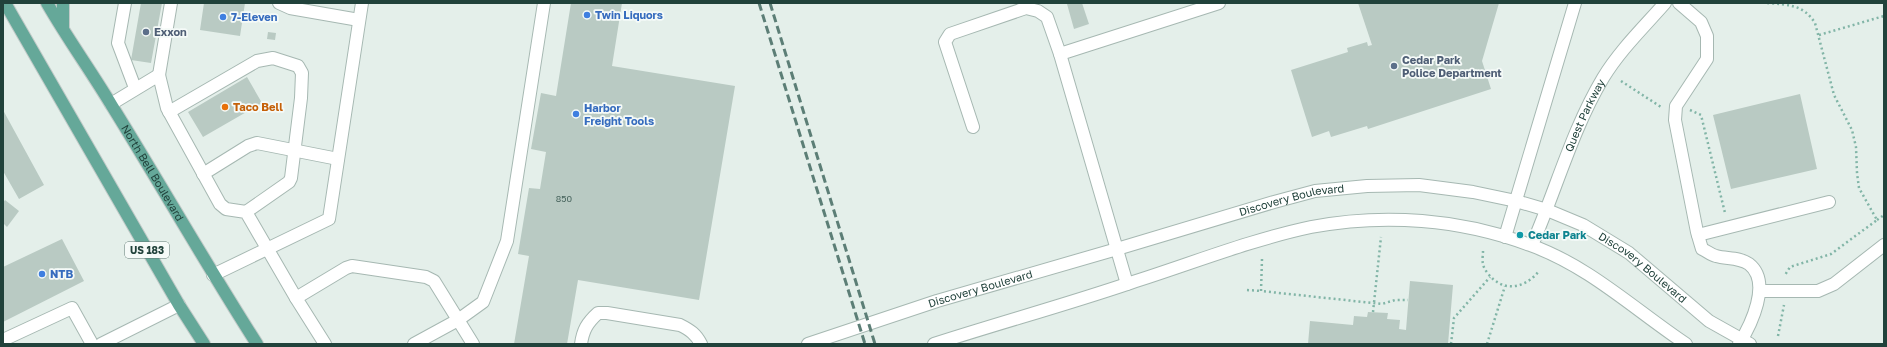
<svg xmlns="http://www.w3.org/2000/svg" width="1887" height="347" font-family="'Golos Text',sans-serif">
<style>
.building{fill:#b9cac3}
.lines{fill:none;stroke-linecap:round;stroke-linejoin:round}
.minor-casing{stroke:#a6b8b2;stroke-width:14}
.major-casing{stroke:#c1cac8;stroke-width:14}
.path{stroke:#82b5a7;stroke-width:2.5;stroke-dasharray:2 3;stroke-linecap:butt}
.minor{stroke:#fff;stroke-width:12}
.major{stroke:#65a899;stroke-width:12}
.rail{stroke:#5c7e76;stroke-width:3;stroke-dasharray:8 4;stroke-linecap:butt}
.shop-dot{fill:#3f7fe0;stroke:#f5faf8;stroke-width:1.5}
.service-dot{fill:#5c6f8a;stroke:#f5faf8;stroke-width:1.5}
.food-dot{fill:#e8710a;stroke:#f5faf8;stroke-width:1.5}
.culture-dot{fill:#0f9aa8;stroke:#f5faf8;stroke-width:1.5}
.labels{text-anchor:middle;stroke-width:3.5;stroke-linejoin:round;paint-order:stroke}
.number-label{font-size:9px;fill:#47645d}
.shield{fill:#f5faf8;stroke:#617974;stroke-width:1}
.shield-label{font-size:10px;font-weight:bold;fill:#21423b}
.shop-label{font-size:11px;font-weight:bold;fill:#366cbe;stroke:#f5faf8;text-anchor:start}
.service-label{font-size:11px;font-weight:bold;fill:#4e5e75;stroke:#f5faf8;text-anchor:start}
.food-label{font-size:11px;font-weight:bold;fill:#c56008;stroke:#f5faf8;text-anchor:start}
.street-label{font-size:11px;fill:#21423b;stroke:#f5faf8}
.culture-label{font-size:11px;font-weight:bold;fill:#0d838f;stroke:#f5faf8;text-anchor:start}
</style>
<rect width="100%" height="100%" fill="#e4efea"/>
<path class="building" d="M141,3H162L151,63L131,60Z
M204,3H245L240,36L200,30Z
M571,3H622L612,66L735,86L699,300L578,280L567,344H514L529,256L518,254L529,188L540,189L546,152L531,149L541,93L556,96Z
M1071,3H1082L1089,24L1074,29L1067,4Z
M1358,3H1499L1482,61L1491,89L1368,129L1367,126L1331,137L1329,131L1312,137L1291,70L1348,52L1347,48L1367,42L1368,46L1372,45Z
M268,32L276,33L275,40L267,39Z
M247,77L262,103L203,137L188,112Z
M1800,94L1817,169L1731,189L1713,115Z
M3,110L44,185L19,199L3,171Z
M5,200L19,211L7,227L3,223V203Z
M62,239L84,281L3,322V267Z
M1410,281L1453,285L1448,344H1308L1310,321L1353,325L1354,316L1367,317L1368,312L1388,313L1387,319L1400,320L1399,329L1406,330Z"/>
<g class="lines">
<defs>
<g id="minor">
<path d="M125,3L118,43L135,88"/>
<path d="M279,3L290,8L359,20"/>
<path d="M1679,3L1701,22L1707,36V59L1676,106L1675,120L1697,232L1702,249C1707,251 1711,255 1716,256C1727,259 1739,257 1749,264C1772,282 1751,325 1739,344"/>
<path d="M159,75L171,3"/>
<path d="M111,104L159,75L167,108L220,204L226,209L246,212L296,298"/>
<path d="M169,112L257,61L273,58L298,66L302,73L301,98L291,178L289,182L246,212"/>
<path d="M973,127L945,42L950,34L1026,8L1038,11L1047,17L1060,54"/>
<path d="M203,174L248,146L257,143L338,159"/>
<path d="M1698,235L1829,202"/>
<path d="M1505,237L1575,3"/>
<path id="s1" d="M1532,245C1556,190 1572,130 1603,78C1620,50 1644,27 1665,3"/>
<path d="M213,275L329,219L362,3"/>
<path d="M1127,284L1060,54L1219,3"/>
<path d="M1760,291H1818L1834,284L1884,245"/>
<path d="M3,340L72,308L92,344"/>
<path d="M101,344L179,305"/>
<path d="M325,344L296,298L346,268L352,266L426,277L434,281L473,344"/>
<path d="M414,344L458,320L483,302L507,241L544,3"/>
<path d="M581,344C583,330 587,323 598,313H607L680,325C690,330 696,334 701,344"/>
<path id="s2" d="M808,344L937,301L1117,249L1274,202L1315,191L1367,186L1419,185L1473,192L1516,201L1547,210L1583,225L1629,253L1709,321L1750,344"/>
<path d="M934,344C999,323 1065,305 1130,283C1190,264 1250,240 1311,227C1384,213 1461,219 1530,245C1589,266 1635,310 1686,344"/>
</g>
<g id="major">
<path d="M5,3L179,305L204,344"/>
<path id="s3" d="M47,3C67,38 91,71 112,106C161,185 207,266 257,344"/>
<path d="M63,3V28"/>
</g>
</defs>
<use href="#minor" class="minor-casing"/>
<use href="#major" class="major-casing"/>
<path class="path" d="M1767,3C1788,5 1803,4 1815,23L1834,95L1852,130L1856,147L1857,173L1859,188L1877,220L1831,254L1790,267L1785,275
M1819,35L1884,16
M1621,81L1661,107
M1690,110L1701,115L1725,213
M1877,220L1884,215
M1483,251C1483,255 1482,260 1483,264C1484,270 1489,275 1493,279C1509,293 1528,285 1539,271
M1262,259L1261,291L1382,304L1395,300H1408
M1247,290L1261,291
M1373,312L1381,237
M1778,336L1784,305
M1451,344L1454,318L1490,277
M1487,344L1505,286"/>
<use href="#minor" class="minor"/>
<use href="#major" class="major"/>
<path class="rail" d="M759,3L865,344
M770,3L875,344"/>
</g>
<g class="shop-dot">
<circle cx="587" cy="15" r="4"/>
<circle cx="223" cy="17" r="4"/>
<circle cx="576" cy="114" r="4"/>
<circle cx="42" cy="274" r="4"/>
</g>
<g class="service-dot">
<circle cx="146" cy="32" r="4"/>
<circle cx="1394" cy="66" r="4"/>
</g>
<circle class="food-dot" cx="225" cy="107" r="4"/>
<circle class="culture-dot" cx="1520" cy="235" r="4"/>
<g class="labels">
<g class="number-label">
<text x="564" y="202">850</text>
</g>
<rect class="shield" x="125" y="242" width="44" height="16" rx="3"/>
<g class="shield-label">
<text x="147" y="254">US 183</text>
</g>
<g class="shop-label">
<text x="595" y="19">Twin Liquors</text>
<text x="231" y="21">7-Eleven</text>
<text x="584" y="112">Harbor<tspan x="584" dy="13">Freight Tools</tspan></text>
<text x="50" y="278">NTB</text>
</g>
<g class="service-label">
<text x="154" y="36">Exxon</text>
<text x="1402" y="64">Cedar Park<tspan x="1402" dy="13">Police Department</tspan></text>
</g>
<g class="food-label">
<text x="233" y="111">Taco Bell</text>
</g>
<g class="street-label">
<text dy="4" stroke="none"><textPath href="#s1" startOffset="140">Quest Parkway</textPath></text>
<text dy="4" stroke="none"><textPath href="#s3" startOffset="200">North Bell Boulevard</textPath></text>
<text dy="4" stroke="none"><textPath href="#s2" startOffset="505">Discovery Boulevard</textPath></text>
<text dy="4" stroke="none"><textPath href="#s2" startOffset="877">Discovery Boulevard</textPath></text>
<text dy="4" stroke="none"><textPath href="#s2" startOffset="181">Discovery Boulevard</textPath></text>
</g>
<g class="culture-label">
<text x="1528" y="239">Cedar Park</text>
</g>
</g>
<rect width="1887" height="347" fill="none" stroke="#21423b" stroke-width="8"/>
</svg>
